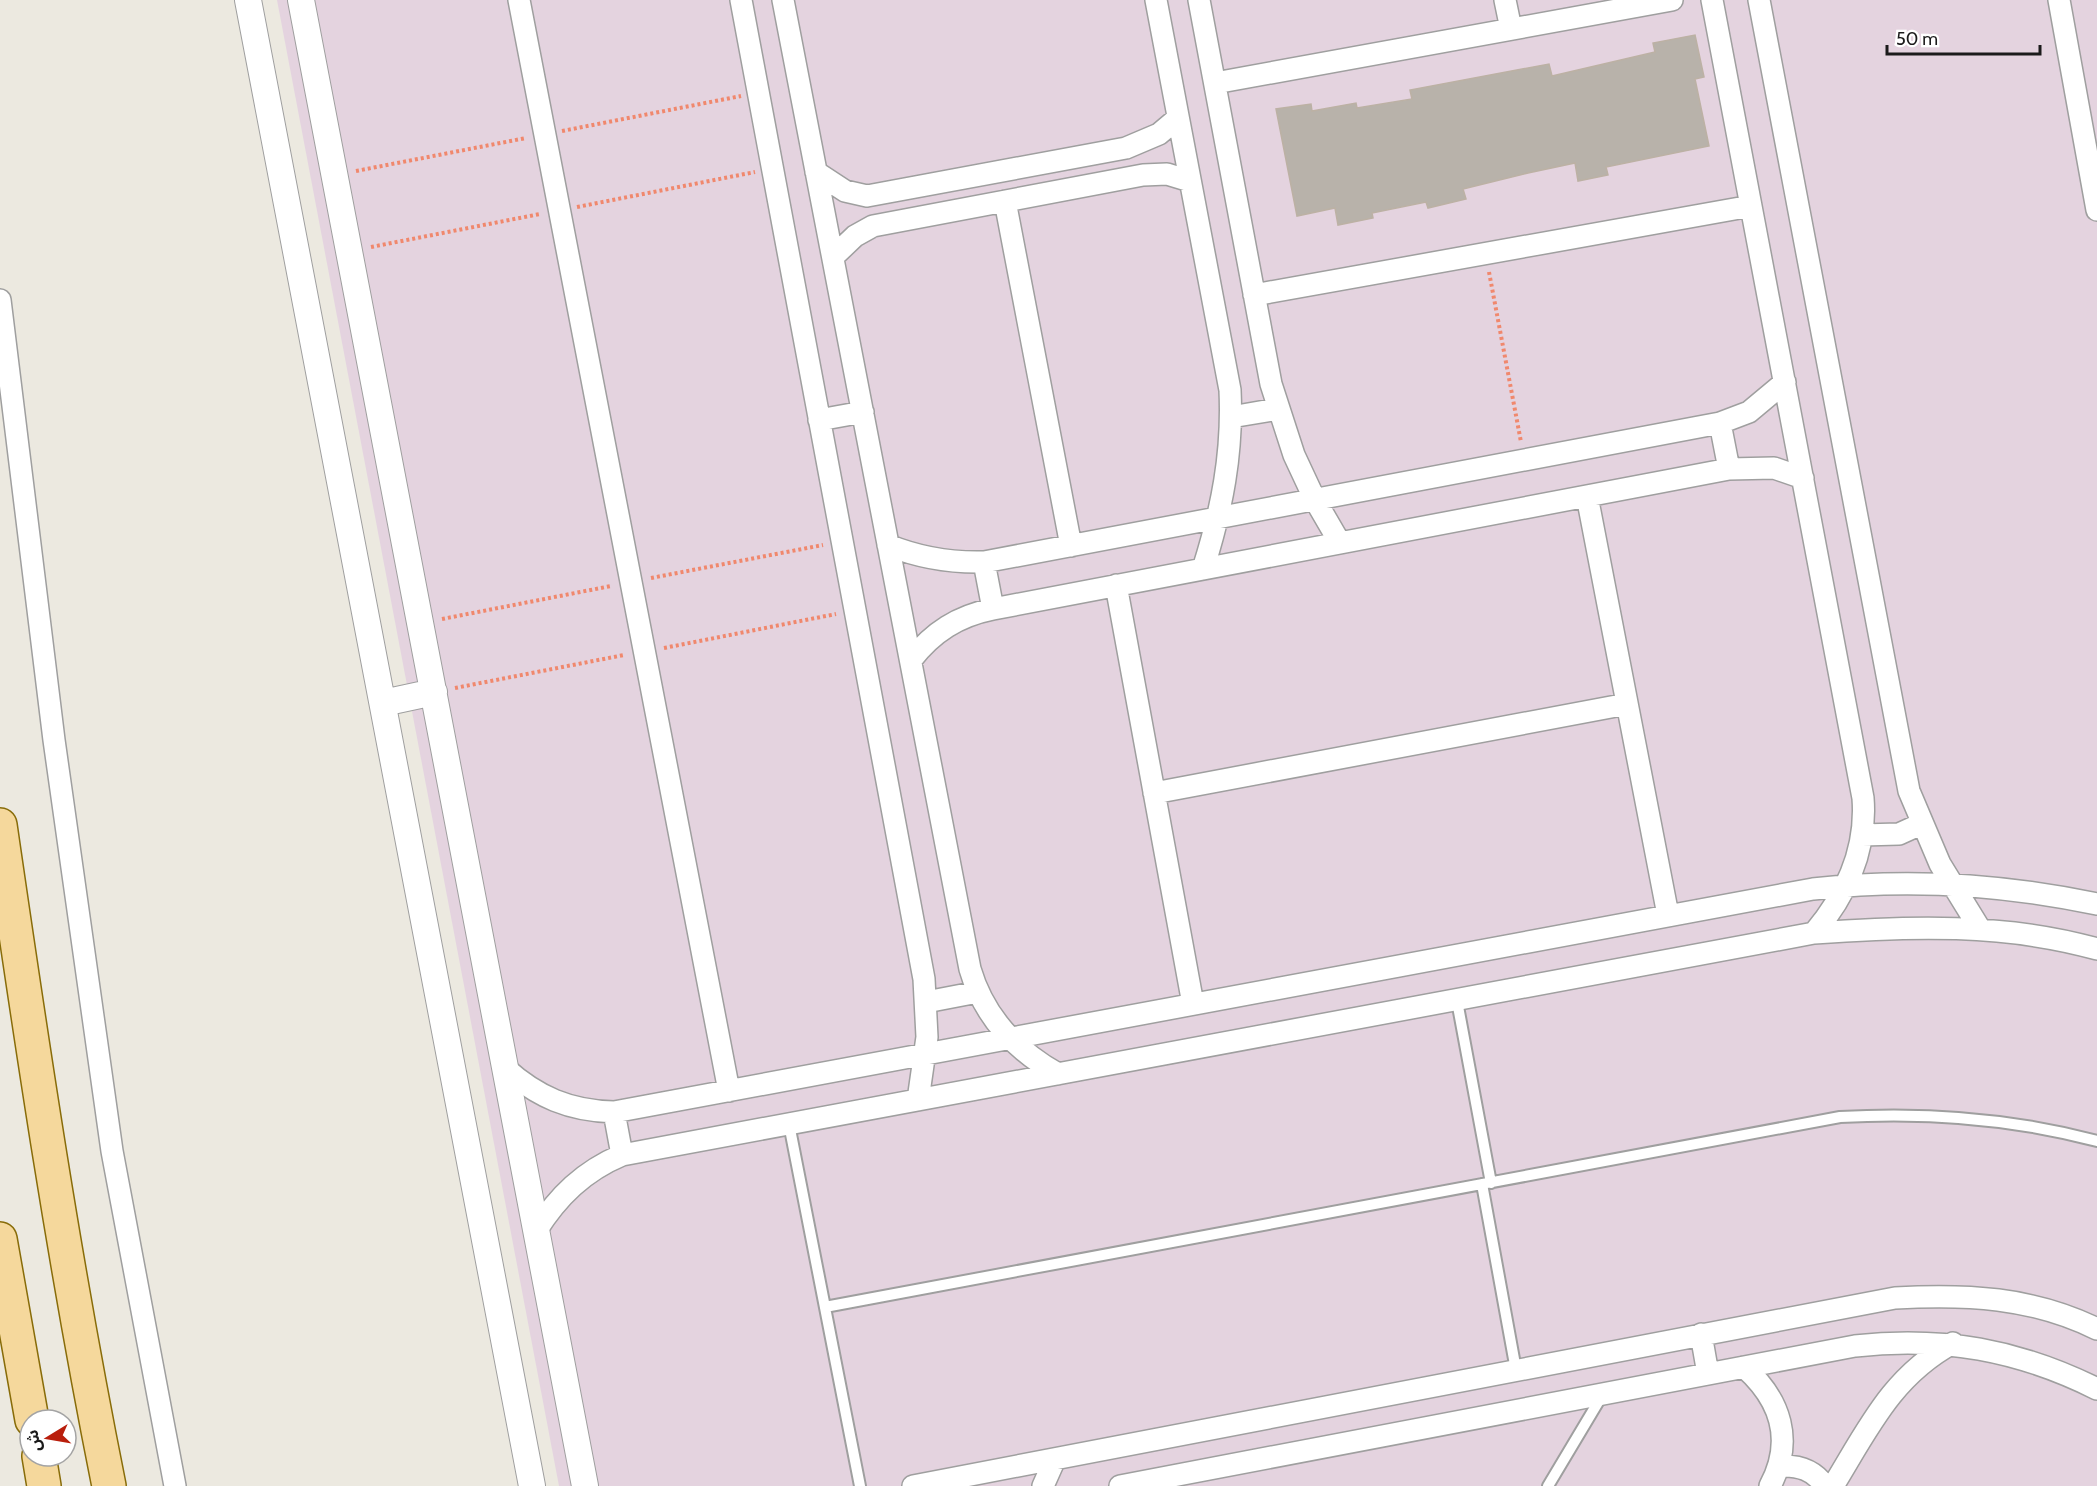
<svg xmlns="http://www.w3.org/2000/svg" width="2097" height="1486" font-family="Cabin,'Noto Sans Arabic',sans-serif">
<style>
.industrial{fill:#e4d3df}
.building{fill:#b8b2aa;stroke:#bcb1a4;stroke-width:1.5}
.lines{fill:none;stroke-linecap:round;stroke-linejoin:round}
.service-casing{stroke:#9f9f9f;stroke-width:14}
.minor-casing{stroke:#9f9f9f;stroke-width:24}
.tertiary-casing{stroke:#9f9f9f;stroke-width:28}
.primary-casing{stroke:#886c09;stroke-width:36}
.path{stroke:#f0886d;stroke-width:4;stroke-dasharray:3 3;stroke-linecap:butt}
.service{stroke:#fff;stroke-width:10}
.minor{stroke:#fff;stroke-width:21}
.tertiary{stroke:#fff;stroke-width:26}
.primary{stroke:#f5d89c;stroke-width:33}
</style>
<rect width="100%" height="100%" fill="#ece9e0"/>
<path class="industrial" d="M277,0H2097V1486H559Z"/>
<path class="building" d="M1695,35L1704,77L1695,79L1709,146L1606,167L1608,175L1578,181L1575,163L1528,173L1463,189L1466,199L1428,208L1426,202L1372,213L1373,218L1338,225L1335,208L1297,216L1276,109L1311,104L1312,111L1356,103L1357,108L1412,99L1410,90L1549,64L1552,76L1655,52L1653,43Z"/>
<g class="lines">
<defs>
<path id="service" d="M1457,1001L1491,1183
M789,1124L860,1486
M1482,1184L1516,1370
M825,1307L1840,1117C1928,1112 2011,1118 2097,1141
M1548,1486L1603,1394"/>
<path id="minor" d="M519,0L729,1091
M741,0L924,979L927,1037L918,1100
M783,0L970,969C984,1017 1015,1050 1058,1074
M1156,0L1230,390C1233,453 1222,509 1203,569
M1199,0L1271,384L1294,455L1315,500L1340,543
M1505,0L1511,29
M1712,0L1863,798C1867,849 1846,895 1814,933
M1759,0L1909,791L1940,864L1980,929
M2059,0L2097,210
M1215,83L1672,0
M816,172L845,191L867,196L1126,148L1159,134L1178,118
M1005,201L1071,546
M833,257L855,236L873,226L1143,175L1167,174L1190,181
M1254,295L1751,206
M0,300L54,740L112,1151L175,1486
M1231,417L1278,409
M819,420L863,412
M1720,423L1729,469
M1587,496L1668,915
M888,545C920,558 949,563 984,562L1720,423L1749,412L1785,382
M984,562L993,609
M1116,585L1193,1004
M911,660C933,632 958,616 993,609L1729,469L1774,468L1803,478
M1154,793L1627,704
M1862,835L1899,834L1921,824
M926,1002L978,992
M505,1068C537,1097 570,1111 614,1112L1813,889C1909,878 2002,884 2097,904
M614,1112L622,1155
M536,1231C558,1196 584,1171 622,1155L1814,933C1909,926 2005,923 2097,949
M1701,1334L1708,1374
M1744,1367C1781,1400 1794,1441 1770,1486
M1780,1466C1799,1465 1814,1470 1825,1486
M913,1486L1895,1298C1966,1294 2032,1297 2097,1329
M1043,1486L1055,1459
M1120,1486L1855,1346C1942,1336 2019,1350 2097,1389
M1833,1486C1868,1429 1892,1376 1953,1343"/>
<path id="tertiary" d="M248,0L532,1486
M301,0L585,1486
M383,703L434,692"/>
<path id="primary" d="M0,825C32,1046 65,1267 109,1486
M0,1239L32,1420
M39,1456L44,1486"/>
</defs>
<use href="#service" class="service-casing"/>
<use href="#minor" class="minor-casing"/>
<use href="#tertiary" class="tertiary-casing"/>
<use href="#primary" class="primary-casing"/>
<path class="path" d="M562,131L741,96
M356,171L526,138
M577,207L755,172
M371,247L540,214
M1489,272L1521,442
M651,578L823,545
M442,619L611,586
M664,648L836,614
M455,688L624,655"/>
<use href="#service" class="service"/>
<use href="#minor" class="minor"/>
<use href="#tertiary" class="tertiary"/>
<use href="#primary" class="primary"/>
</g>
<g transform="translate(48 1438) rotate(259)"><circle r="28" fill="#ffffff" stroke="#a4a4a4" stroke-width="1.5"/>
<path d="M0-4.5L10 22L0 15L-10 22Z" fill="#b91e0c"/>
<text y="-9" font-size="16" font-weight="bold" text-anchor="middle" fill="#1b1b1b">ش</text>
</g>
<path d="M1887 45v9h153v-9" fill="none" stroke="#1b1b1b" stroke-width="3"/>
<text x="1896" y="45" font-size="18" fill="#1b1b1b" stroke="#ffffff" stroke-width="4.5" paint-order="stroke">50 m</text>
</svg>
